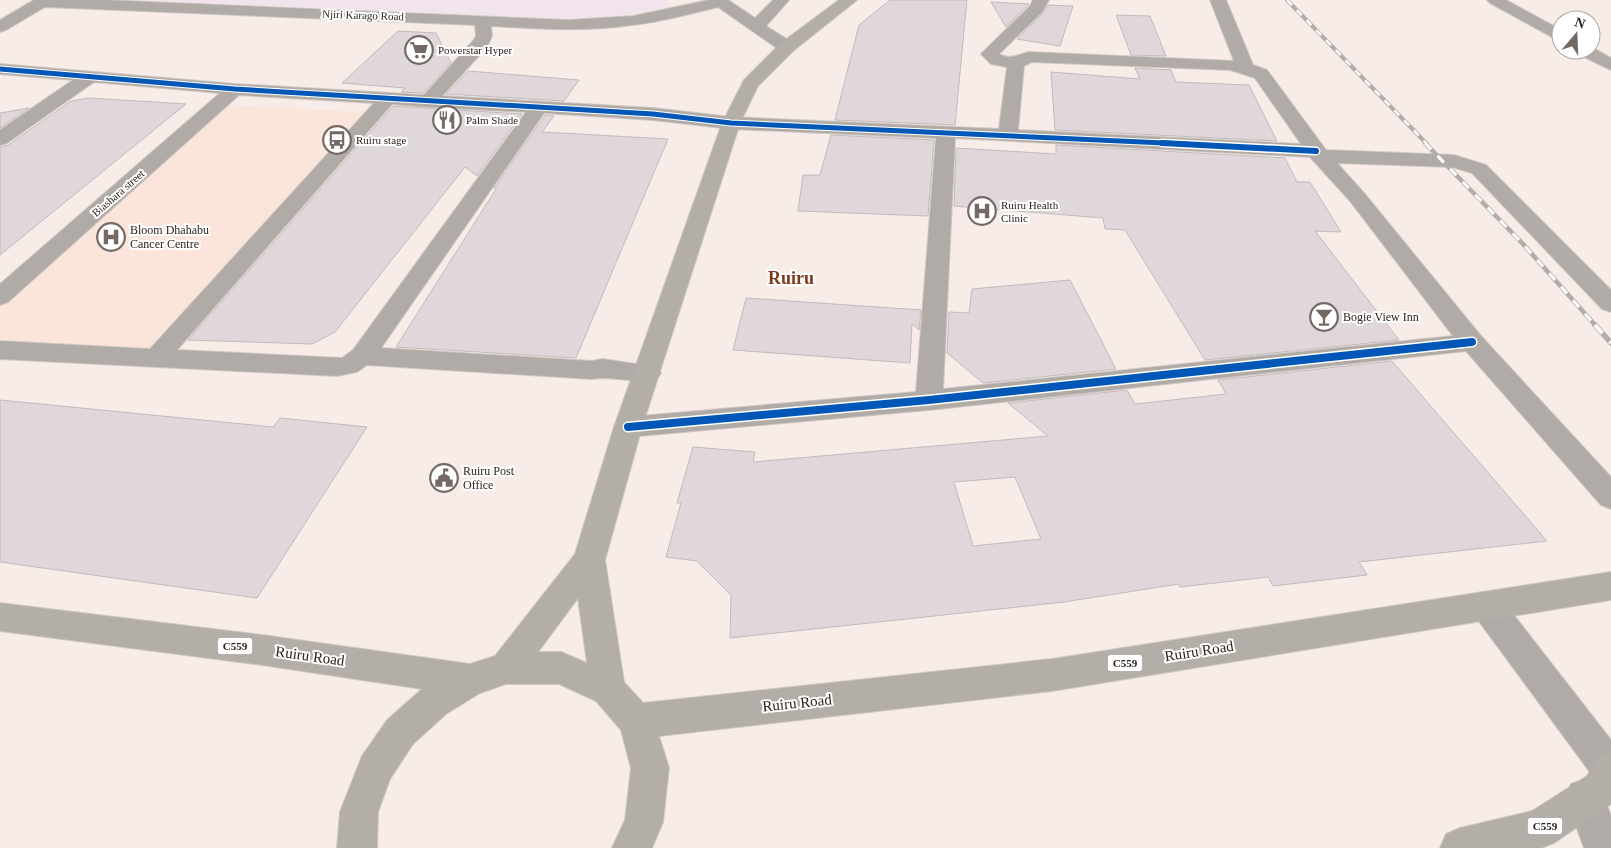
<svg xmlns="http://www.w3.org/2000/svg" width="1611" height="848" font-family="'Times New Roman',serif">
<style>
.built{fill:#fbe5db}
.education{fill:#f2e4ec}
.building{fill:#e0d7da;stroke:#c3babd;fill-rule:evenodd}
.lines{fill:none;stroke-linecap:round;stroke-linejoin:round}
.minor-casing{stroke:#d1c8c4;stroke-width:2}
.major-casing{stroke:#d1c8c4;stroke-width:2}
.minor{fill:#b0aba6;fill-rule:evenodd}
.major{fill:#b4aea9;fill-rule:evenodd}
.rail-far2-casing{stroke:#b4aca9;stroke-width:4}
.rail-far1-casing{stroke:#b4aca9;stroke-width:4.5}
.rail-casing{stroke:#b4aca9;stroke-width:5.5}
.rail-far2{stroke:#fff;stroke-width:2.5;stroke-dasharray:7;stroke-linecap:butt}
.rail-far1{stroke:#fff;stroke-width:3;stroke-dasharray:9;stroke-linecap:butt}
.rail{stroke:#fff;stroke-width:4;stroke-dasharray:11;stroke-linecap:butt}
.cycleway-far2-casing{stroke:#fff;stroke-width:7}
.cycleway-far1-casing{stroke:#fff;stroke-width:9}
.cycleway-casing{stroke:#fff;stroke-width:11}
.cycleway-far2{stroke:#0057b8;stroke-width:5}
.cycleway-far1{stroke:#0057b8;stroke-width:6}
.cycleway{stroke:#0057b8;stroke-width:8}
.labels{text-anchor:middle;stroke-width:4;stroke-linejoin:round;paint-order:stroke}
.far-street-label{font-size:11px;fill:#2d221d;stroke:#fff}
.far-poi-label{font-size:11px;fill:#2d221d;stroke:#fff;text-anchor:start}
.shield{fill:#fff;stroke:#6c6461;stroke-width:1}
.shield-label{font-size:11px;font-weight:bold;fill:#2d221d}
.poi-label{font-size:12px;fill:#2d221d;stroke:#fff;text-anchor:start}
.near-street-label{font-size:15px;fill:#2d221d;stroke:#fff}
.district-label{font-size:18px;font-weight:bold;fill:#7a381d;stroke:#fff}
</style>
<rect width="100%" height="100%" fill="#f7ece7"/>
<path class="built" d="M225,105L366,112L154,351L0,339V306Z"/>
<path class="education" d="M136,0H666L673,7L593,20Z"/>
<path class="building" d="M890,0H967L955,125L835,120L859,25Z
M991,2L1029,4L1006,27Z
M1048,5L1073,6L1060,46L1017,39L1043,13Z
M1116,15L1150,16L1166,56L1131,55Z
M398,31L436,33L451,63L423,93L401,92L405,88L342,83Z
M1135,68L1171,70L1176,82L1249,85L1277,141L1055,130L1051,72L1140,79Z
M468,71L579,80L564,101L446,94Z
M88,98L186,104L0,255V147L8,145L71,101Z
M393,106L522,114L477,176L465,167L335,332L312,344L188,340Z
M29,108L0,128V113Z
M545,115L554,116L542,132L668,139L576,358L396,347L496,189L494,188Z
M831,135L934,140L928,216L798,211L803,175H820Z
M1056,145L1285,158L1297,182H1310L1341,232L1315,231L1399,340L1205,360L1125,230L1105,229L1103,218L954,206L956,148L1056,154Z
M1070,280L1116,369L983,383L947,353L949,312L969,313L972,289Z
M746,298L921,310L919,330L912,324L910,363L733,350Z
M1392,361L1547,541L1359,562L1367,575L1273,586L1268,577L1180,587L1179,584L1064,602L730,638L731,595L697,561L666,557L681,503H677L693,447L755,452L753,462L1048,436L1008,403L1127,390L1135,404L1226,394L1218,380ZM1015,477L1041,539L973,546L954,482Z
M0,400L273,427L280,418L367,427L257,598L0,562Z"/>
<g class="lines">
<defs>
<path id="minor" d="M34,0H104L569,20L633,16L709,0H728L755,18L773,0H789L766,26L793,43L795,47L793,51H781L718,7C690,14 661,22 632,25C586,32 538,29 491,26L492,36L487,47L442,96L653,108L731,117L999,129L1007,67L991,64L981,54L1030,6L1033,0H1049L1042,12L999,54C1010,60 1018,55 1029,52L1234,61L1210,0H1226L1253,65L1267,70L1326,150L1454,155L1486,165L1611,290V312L1602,309L1472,173L1452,167L1337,163L1364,193L1481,336L1611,477V509L1601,505L1466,351L929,410L628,437L618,434L614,427L618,420L628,417L916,392L936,138L731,129L653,120L544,113L381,348L592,361L602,359L657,367L661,373L657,379C636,385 614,375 592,379L367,365L357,372L337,376L0,359V341L150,349L374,103L239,95L8,302L0,305V284L220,93L94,82L7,143L0,145V130L73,80L0,74V64L235,84L424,95L473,41L476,36L475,25L45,7L6,30L0,32V20ZM1032,62L1230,70L1255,78L1301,144L1018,130L1024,66ZM392,104L427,107L526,112L353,350L342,358L177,350ZM955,138L1310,157L1350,201L1453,336L943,389Z
M1487,0H1506L1561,30V42L1490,3Z
M1591,47L1611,58V70L1578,54L1576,50H1591Z
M1487,592L1499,596L1611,740V789L1598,783L1475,616L1471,606L1475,596Z
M1585,779L1599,784L1611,816V848H1584L1566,798L1571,784Z"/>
<path id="major" d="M839,0H857L793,51L758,86L740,123L642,427L605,560L624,682L643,703L1052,659L1611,572V600L1052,691L659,736L669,768L663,822L652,848H612L625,820L631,768L621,730L596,701L559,684H506L480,693L446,714L413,744L390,779L378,812L377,848H337L340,812L362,756L387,720L422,689L262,665L0,631V603L262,635L470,664L495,656L575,554L614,427L722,123L744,80L781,43ZM578,598L587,663L561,652H538Z
M1611,751V804L1554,843L1541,848H1440L1446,834L1460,828L1532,811L1587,776L1598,757Z"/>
</defs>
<use href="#minor" class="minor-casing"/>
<use href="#major" class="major-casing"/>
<use href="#minor" class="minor"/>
<use href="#major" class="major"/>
<defs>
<path id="rail-far2" d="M1287,0L1427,144"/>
<path id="rail-far1" d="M1425,143L1523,244L1596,326"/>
<path id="rail" d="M1595,325L1611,343"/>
</defs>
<use href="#rail-far2" class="rail-far2-casing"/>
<use href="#rail-far1" class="rail-far1-casing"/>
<use href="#rail" class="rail-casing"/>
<use href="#rail-far2" class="rail-far2"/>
<use href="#rail-far1" class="rail-far1"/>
<use href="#rail" class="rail"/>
<defs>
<path id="cycleway-far2" d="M0,69L235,89L653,114L731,123L1186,144"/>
<path id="cycleway-far1" d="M1162,143L1316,151"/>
<path id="cycleway" d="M628,427L929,400L1472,342"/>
</defs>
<use href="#cycleway-far2" class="cycleway-far2-casing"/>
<use href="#cycleway-far1" class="cycleway-far1-casing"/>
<use href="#cycleway" class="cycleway-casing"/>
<use href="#cycleway-far2" class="cycleway-far2"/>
<use href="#cycleway-far1" class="cycleway-far1"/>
<use href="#cycleway" class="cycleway"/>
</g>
<defs>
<symbol id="supermarket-ring" viewBox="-11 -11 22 22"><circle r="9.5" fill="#fff" stroke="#746964" stroke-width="1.5"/><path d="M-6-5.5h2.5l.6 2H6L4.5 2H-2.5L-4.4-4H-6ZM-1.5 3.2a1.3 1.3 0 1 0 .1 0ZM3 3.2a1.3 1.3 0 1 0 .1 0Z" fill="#746964"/></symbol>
<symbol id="restaurant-ring" viewBox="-11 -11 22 22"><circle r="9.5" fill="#fff" stroke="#746964" stroke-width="1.5"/><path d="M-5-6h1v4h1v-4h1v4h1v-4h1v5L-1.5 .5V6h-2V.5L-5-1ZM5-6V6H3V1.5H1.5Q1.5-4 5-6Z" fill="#746964"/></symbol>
<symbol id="bus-ring" viewBox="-11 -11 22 22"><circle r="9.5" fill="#fff" stroke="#746964" stroke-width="1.5"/><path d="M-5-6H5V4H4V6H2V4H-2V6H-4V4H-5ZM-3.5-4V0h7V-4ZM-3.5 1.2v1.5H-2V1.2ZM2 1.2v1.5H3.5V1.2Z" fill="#746964"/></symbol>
<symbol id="hospital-ring" viewBox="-11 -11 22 22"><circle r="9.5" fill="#fff" stroke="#746964" stroke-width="1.5"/><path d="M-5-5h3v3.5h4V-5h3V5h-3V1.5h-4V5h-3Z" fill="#746964"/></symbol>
<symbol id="bar-ring" viewBox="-11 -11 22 22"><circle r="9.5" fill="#fff" stroke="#746964" stroke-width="1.5"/><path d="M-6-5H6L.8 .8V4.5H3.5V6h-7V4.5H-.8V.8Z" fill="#746964"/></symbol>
<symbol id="civic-ring" viewBox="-11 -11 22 22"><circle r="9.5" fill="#fff" stroke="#746964" stroke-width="1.5"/><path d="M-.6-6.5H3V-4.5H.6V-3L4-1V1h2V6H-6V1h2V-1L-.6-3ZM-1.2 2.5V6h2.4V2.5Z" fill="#746964"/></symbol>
</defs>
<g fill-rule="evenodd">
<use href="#supermarket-ring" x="403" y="34" width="32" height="32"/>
<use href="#restaurant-ring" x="431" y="104" width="32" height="32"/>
<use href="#bus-ring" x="321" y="124" width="32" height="32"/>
<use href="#hospital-ring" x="966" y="195" width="32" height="32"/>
<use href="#hospital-ring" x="95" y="221" width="32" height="32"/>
<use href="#bar-ring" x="1308" y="301" width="32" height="32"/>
<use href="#civic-ring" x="428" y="462" width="32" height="32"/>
</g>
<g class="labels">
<g class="far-street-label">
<text transform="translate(363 15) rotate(2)" y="4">Njiri Karago Road</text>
<text transform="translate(118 193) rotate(-41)" y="4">Biashara street</text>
</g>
<g class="far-poi-label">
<text x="438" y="54">Powerstar Hyper</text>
<text x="466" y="124">Palm Shade</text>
<text x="356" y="144">Ruiru stage</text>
<text x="1001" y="209">Ruiru Health<tspan x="1001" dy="13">Clinic</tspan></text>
</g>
<g class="shield">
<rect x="217.5" y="637.5" width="35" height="17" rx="4"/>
<rect x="1107.5" y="654.5" width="35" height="17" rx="4"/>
<rect x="1527.5" y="817.5" width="35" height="17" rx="4"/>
</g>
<g class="shield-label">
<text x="235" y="650">C559</text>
<text x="1125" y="667">C559</text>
<text x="1545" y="830">C559</text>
</g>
<g class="poi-label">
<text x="130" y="234">Bloom Dhahabu<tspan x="130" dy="14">Cancer Centre</tspan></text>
<text x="1343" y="321">Bogie View Inn</text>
<text x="463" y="475">Ruiru Post<tspan x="463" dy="14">Office</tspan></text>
</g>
<g class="near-street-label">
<text transform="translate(1199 651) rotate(-9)" y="5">Ruiru Road</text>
<text transform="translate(310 656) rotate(8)" y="5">Ruiru Road</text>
<text transform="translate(797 703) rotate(-6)" y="5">Ruiru Road</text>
</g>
<g class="district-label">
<text x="791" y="284">Ruiru</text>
</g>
</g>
<g transform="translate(1576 35) rotate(19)"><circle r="24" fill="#ffffff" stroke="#aba7a5"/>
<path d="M0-4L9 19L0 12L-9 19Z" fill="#746964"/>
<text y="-8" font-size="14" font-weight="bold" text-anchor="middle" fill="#2d221d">N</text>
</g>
</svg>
